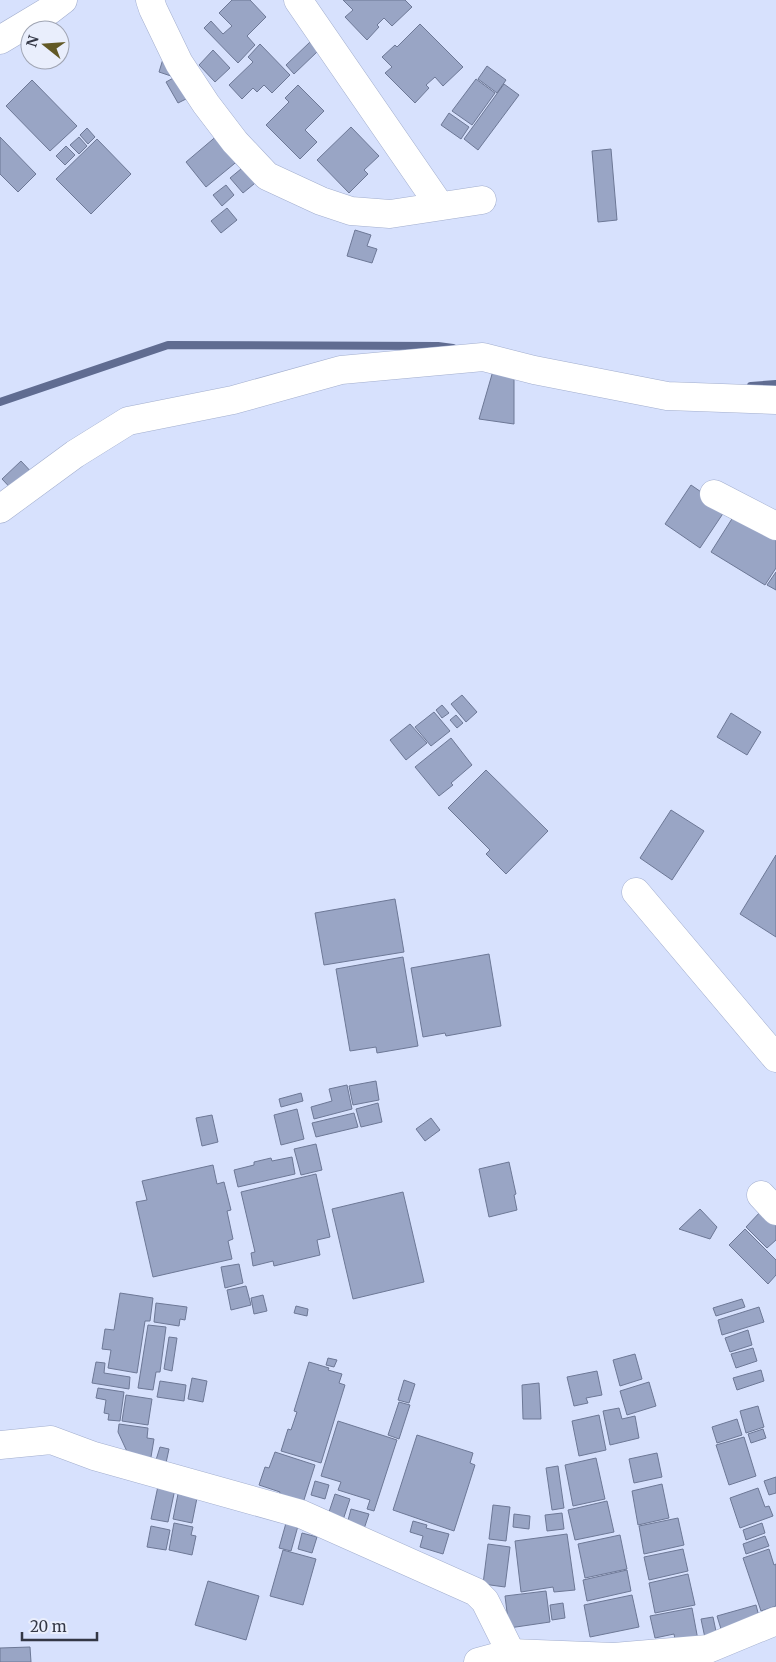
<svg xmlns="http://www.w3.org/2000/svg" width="776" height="1662" font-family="Merriweather,serif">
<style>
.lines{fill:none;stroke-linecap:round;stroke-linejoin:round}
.stream{stroke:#606c91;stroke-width:8}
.building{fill:#99a5c5;stroke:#6d7896}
.minor-casing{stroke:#a2aece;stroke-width:29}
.tertiary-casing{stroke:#a2aece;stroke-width:29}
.secondary-casing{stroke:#a2aece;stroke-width:29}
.minor{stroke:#fff;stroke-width:28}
.tertiary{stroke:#fff;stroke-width:28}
.secondary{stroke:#fff;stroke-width:28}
</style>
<rect width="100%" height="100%" fill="#d7e1fd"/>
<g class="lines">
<path class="stream" d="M751,386L776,384
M0,402L168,345L438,346L453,348"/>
</g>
<path class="building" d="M232,0H250L266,17L247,36L255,45L238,63L204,28L211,21L223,34L232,26L219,13Z
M343,0H405L412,7L392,26L384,18L377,25L379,27L367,40L345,17L353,10Z
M420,24L463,67L443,86L435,77L426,85L429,88L415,103L385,73L392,67L382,57L395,45L397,47Z
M310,42L318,51L294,74L286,65Z
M260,44L290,75L272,93L264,85L257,92L253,88L242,99L229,85L253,62L248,57Z
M213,50L230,68L215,82L199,65Z
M163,59L175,62L171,76L159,72Z
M487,66L506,80L497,93L478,79Z
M177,76L190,97L178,103L166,82Z
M476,79L495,93L472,125L452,111Z
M32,80L77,126L50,151L6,106Z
M504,84L519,95L478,150L464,139Z
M298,85L324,111L305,130L317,142L300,159L266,125L289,102L285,98Z
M449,113L469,127L461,139L441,125Z
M351,127L379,156L364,170L368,174L349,193L317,160Z
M87,128L95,137L88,144L80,135Z
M219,134L240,159L206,187L186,162Z
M0,137L36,174L18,192L0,174Z
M79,137L87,146L79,154L70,145Z
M97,139L131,174L91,214L56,179Z
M66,146L75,155L65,165L56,156Z
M611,149L617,220L598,222L592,151Z
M247,164L260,179L243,193L230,178Z
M226,185L234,195L222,206L213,195Z
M227,208L237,220L221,233L211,221Z
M355,230L371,235L367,246L377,249L372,263L347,256Z
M495,364L514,370V424L479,419Z
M21,461L36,477L17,495L2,479Z
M691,485L726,509L700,548L665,524Z
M735,514L776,540V568L765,585L711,552Z
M776,572V590L767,585Z
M462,695L477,712L466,722L451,704Z
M442,705L449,713L442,718L436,710Z
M434,712L450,731L431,746L415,727Z
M731,713L761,732L747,755L717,737Z
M456,715L463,723L457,728L450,720Z
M410,724L427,743L406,760L390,740Z
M451,738L472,765L451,783L453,785L439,796L415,767Z
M486,770L548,831L506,874L486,854L490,850L448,808Z
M671,810L704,831L672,880L640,858Z
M776,855V937L740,914Z
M395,899L404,952L324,965L315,913Z
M489,954L501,1026L446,1036L445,1033L423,1037L411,968Z
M403,957L418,1046L377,1053L376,1047L350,1051L336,969Z
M376,1081L379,1100L353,1105L349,1086Z
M347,1085L352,1109L314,1119L311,1107L332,1101L329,1089Z
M301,1093L303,1101L281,1107L279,1099Z
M378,1103L382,1122L361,1127L356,1109Z
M297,1109L304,1139L281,1145L274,1115Z
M354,1113L358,1127L316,1137L312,1123Z
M212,1115L218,1142L202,1146L196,1118Z
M431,1118L440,1130L425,1141L416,1129Z
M316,1144L322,1170L301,1175L294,1149Z
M292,1157L295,1174L238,1187L234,1170L254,1165V1162L271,1158L272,1161Z
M509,1162L516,1194L514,1195L517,1210L489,1217L479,1169Z
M213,1165L217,1184L224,1182L231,1210L227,1211L233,1239L228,1241L232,1259L153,1277L136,1202L147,1200L142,1181Z
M316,1174L330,1237L317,1240L320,1255L274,1266L273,1261L253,1266L251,1253L255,1252L241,1192Z
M403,1192L424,1282L353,1299L332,1209Z
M700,1209L717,1227L710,1239L679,1229Z
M762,1210L776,1225V1240L767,1248L746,1227Z
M745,1229L776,1260V1275L768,1284L729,1245Z
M239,1264L243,1283L225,1288L221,1267Z
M246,1286L251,1305L231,1310L227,1290Z
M120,1293L153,1298L150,1321H145L137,1373L108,1368L111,1350L102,1349L105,1329L114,1330Z
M263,1295L267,1311L254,1314L251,1298Z
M742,1299L745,1307L716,1316L713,1308Z
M156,1303L187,1307L185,1320L180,1319L179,1326L154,1322Z
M296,1306L308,1309L307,1316L294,1313Z
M759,1307L764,1322L722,1335L718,1320Z
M148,1325L166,1327L160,1372H156L153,1390L138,1388Z
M748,1330L752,1345L730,1352L725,1338Z
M169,1337L177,1338L172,1371L164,1369Z
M753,1348L757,1361L736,1368L731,1354Z
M635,1354L642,1379L620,1386L613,1360Z
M328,1358L337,1360L334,1367L326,1365Z
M96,1362L105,1363L104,1373L130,1377L129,1389L92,1383Z
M309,1362L329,1368L328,1370L342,1374L339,1383L345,1385L321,1463L281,1451L288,1429L291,1430L297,1412L294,1411Z
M761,1370L764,1381L737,1390L733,1378Z
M597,1371L602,1395L586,1398L588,1403L574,1406L567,1377Z
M192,1378L207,1381L203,1402L188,1399Z
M404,1380L415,1384L409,1403L398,1400Z
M160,1381L186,1385L184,1401L157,1397Z
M649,1382L656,1406L627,1415L620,1391Z
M539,1383L541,1419H523L522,1385Z
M98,1388L124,1392L120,1421L108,1420L109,1414L104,1413L106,1400L96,1398Z
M126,1395L152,1399L148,1425L122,1421Z
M399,1402L410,1405L399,1439L388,1435Z
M758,1406L764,1427L746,1433L740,1411Z
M619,1408L622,1419L635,1416L639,1438L610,1445L603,1411Z
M599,1415L606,1450L579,1456L572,1421Z
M737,1419L742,1435L717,1443L712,1427Z
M338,1421L397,1440L374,1511L367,1509L370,1500L338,1490L341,1482L321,1476Z
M119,1424L148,1428L147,1438L154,1439L150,1463L130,1458L118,1432Z
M763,1429L766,1438L751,1443L748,1434Z
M417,1435L473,1453L470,1463L475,1465L454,1531L393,1510Z
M744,1437L756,1476L729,1485L716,1445Z
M160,1447L169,1449L166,1463L156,1460Z
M275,1452L315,1465L303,1503L279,1496L280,1492L259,1485L265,1467L269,1468Z
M657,1453L662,1477L634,1483L629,1459Z
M596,1458L605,1499L573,1506L565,1465Z
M558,1466L564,1508L552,1510L546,1468Z
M776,1477V1493L769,1495L764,1481Z
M315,1481L329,1485L325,1499L311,1495Z
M662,1484L669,1518L638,1525L632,1491Z
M158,1486L175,1489L168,1522L151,1519Z
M758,1488L765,1507L769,1506L773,1516L740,1528L730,1498Z
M178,1494L197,1498L192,1523L173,1519Z
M335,1494L350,1499L343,1520L328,1515Z
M607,1501L614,1532L575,1540L568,1510Z
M493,1505L510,1507L506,1541L489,1539Z
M351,1509L369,1514L364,1529L347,1524Z
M562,1513L564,1529L547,1531L545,1515Z
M514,1514L530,1516L529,1529L513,1527Z
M678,1518L684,1545L644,1554L639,1526Z
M413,1521L427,1525L426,1528L449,1534L443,1554L420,1547L423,1536L410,1532Z
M174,1523L193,1527L191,1535L196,1536L192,1555L169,1550Z
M286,1523L298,1526L291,1551L279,1548Z
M762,1523L765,1533L746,1540L743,1530Z
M151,1526L170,1530L166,1550L147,1547Z
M302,1533L317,1537L312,1553L298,1549Z
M567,1534L575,1590L554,1592L553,1587L521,1592L515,1541Z
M620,1535L627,1569L585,1578L578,1544Z
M765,1536L769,1546L746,1554L743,1544Z
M488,1544L510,1547L505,1587L483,1584Z
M683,1549L688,1571L649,1580L644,1557Z
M769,1549L774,1565L776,1564V1606L761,1611L743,1558Z
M283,1550L316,1559L303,1605L270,1596Z
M627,1570L631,1591L587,1601L583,1580Z
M688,1574L695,1605L655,1613L649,1583Z
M208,1581L259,1596L246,1640L195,1625Z
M546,1591L550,1622L509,1628L505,1596Z
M632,1595L639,1627L590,1637L584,1605Z
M563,1603L565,1618L552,1620L550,1605Z
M756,1605L761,1624L721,1629L717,1616Z
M692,1608L698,1640L676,1645L674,1634L655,1638L650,1616Z
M713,1617L717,1636L705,1638L701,1619Z
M30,1647L31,1662H0V1648Z"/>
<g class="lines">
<defs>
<path id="minor" d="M150,0L153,9L179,63L206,104L235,142L267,176L321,201L351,211L390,214L482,200
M298,0L440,206
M714,494L776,526
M0,509L75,454L128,421L233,400L341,370L483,357L534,370L667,396L776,400
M636,892L776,1058
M761,1195L776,1211
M0,1445L51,1440L94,1456L301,1514L476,1592L485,1601L511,1653"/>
<path id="tertiary" d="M478,1662L511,1653L614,1657L708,1649L776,1621"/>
<path id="secondary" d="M0,40L50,10L63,0"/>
</defs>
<use href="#minor" class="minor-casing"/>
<use href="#tertiary" class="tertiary-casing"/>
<use href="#secondary" class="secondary-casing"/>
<use href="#minor" class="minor"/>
<use href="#tertiary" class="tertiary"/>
<use href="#secondary" class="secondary"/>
</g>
<g transform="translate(45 45) rotate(287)"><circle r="24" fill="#e9eefc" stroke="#a0a5b3"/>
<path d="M0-4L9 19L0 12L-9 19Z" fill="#625926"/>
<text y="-8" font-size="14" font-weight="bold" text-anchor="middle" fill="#333745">N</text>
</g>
<path d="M22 1632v8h75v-8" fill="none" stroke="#333745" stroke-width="2.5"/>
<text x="30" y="1632" font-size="15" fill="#333745" stroke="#e9eefc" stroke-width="4" paint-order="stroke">20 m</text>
</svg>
